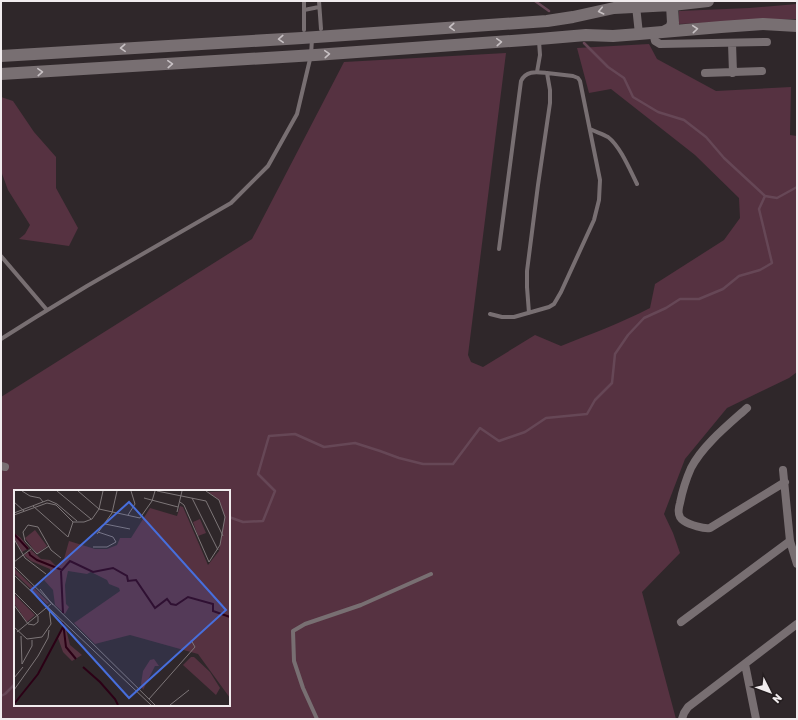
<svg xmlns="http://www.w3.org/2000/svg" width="798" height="720" font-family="Rubik,sans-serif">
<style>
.green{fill:#563241;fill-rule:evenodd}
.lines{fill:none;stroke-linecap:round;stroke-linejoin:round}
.stream{stroke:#664756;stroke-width:2.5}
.lane{stroke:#786f72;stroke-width:4}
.street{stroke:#786f72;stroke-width:8}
.secondary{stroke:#786f72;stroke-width:12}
.oneway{stroke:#c7c0c3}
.inset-river{fill:none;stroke:#2b0015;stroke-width:2}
.inset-road{fill:none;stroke:#7d7678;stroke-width:1}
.view{fill:#476edc;fill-opacity:0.15;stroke:#476edc;stroke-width:2}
.inset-edge{fill:none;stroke:#f1ecee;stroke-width:2}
</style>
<rect width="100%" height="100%" fill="#2f272a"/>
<path class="green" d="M797,4V19L679,24V11L749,8Z
M649,44L657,59L716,91L791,87L790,135L797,136V372L789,378L727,408L685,459L664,514L673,533L680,553L642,592L676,719H1V397L252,239L344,62L506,53L468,355L471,362L483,367L535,335L561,346C591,334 621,323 650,308L655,284L724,240L740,218L739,198L695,155L611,89L589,93L577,48ZM15,491H229V705H15Z
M1,97L13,101L34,132L56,157V188L78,228L69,246L19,239L25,234L30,225L8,190L1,171Z"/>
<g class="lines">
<path class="stream" d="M535,1L549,11
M584,43L608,67L624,78L633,97L658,112L684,120L706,137L724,158L765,196
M229,517L243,522L263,521L275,491L258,474L269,436L295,434L324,447L355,443L380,451L399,458L423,464H453L480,428L499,441L525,432L546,418L587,414L595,400L612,383L615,354L628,335L644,318L666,308L680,299H699L723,289L739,276L760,270L772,263L759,209L765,196L777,198L797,187
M1,696L5,694L15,684"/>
<path class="lane" d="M304,1V30
M319,1L321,29
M304,10L319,7
M537,72L540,55L539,41
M590,129C596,132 603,134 608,137C620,146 630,170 637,184
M499,249L521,81C526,70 537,72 547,73L550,90V103L538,185L527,271V287L529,313
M1,256L47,310
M490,314L502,317H514L549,307L554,304L561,292L594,220L599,200L600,180L580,81L578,78L573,76L547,73
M1,339L36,317L87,286L231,203L268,166L297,114L311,55L312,39
M317,719L303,688L294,661L293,631L305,624L361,605L431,574"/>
<path class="street" d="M633,1L636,6L639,34
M653,33L655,41L660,44L767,42
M732,43L733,73
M705,73L762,71
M747,408C728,425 703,445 691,468C687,477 682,493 680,503C678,510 677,517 684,521C690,525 704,529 710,528L785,482
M1,466L5,467
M783,470L790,541L797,564
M681,622L790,541
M745,664L756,719
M682,719L684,713L688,707L797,624"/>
<path class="secondary" d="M665,31L671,28L673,23L672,5
M1,56L302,38L547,21L573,17L614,8L672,5L708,1
M1,74L315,55L539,39L586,35L613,36L639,34L721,27L763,24L797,26"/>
</g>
<defs><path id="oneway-chevron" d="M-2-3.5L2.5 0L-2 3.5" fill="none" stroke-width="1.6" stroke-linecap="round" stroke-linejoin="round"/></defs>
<g class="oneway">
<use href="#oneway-chevron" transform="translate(601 11) rotate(167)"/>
<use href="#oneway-chevron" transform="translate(452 27) rotate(176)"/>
<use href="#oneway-chevron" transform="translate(695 29) rotate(-5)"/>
<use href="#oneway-chevron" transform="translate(281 39) rotate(177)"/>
<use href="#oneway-chevron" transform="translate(499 42) rotate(-4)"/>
<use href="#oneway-chevron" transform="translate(123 48) rotate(177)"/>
<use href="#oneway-chevron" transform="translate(327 54) rotate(-4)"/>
<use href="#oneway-chevron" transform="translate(170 64) rotate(-3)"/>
<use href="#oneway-chevron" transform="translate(40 72) rotate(-3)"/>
</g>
<g transform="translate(14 490)">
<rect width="216" height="216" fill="#2f272a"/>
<path d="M216,1V208L184,164L116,145L81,154L60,133L106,101L105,98L95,94L93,90L77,82L73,84L54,81L51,95L52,114L55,117L51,124L41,115L39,100L30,90L36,84V79L17,71L10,65L17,60L27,69L36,70L42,76L50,69L55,51L81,59H93L103,55L106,48H117L136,18L163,26L166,16L169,17L194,75L205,61L211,27L205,10L194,2ZM186,29L192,43L184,46L179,32ZM21,40L33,56L23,64L11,48ZM0,43L6,47L15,58L8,62L0,48ZM0,78L35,113L33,114L0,83ZM0,104L21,125L13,132L0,113ZM49,137L52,139L56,155L68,165L58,171L49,162L44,148ZM177,167H180L196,182L206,198L202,205L169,175ZM140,169L145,176H141L129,200L127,194L129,181L136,170Z" fill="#563241"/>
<path class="inset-river" d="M0,44L14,59M15,62L16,65L23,70L48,80L56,71L79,82L99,78L113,86L114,91L122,90L141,118L153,109L157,114L162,115L174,107L199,114V121L216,127M47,81L49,123M49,132L52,157L62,169M69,177L86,192L101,209L104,215M0,214L24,184L49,137"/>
<path class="inset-road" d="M8,1L16,6L26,8L29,12M43,1L77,29M64,1L85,19L126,28L138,11L141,1M143,1L192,11M130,8L164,17M178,8L204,60M192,11L209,46M0,12L10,21M166,12L170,15L195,72L206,55L211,27L205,10L192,1M19,16L54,47L59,32M163,22L168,1M0,23L34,10L43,14L63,31M0,25L33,13L42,15L59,32H70L78,29L85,19L89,1M114,25L121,14L117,1M91,34L116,39M9,42L14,35L24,37L37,60L47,68M9,42L11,51L23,64L35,56M83,44L98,23L103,1M0,49L11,68L32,84M79,57H93L102,52L99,47L84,42M0,72L17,59M0,76L141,215M0,85L137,215M26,99L39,115M0,102L24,126V132L20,135L14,134L0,115M0,137L13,149L28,147L37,134L35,119M3,142L37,114M7,146L8,174M8,174L18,156V150M0,188L9,177M0,200L24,166L34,148L35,140M135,209L181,157L177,150M156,215L175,200"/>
<path class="view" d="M115,12L212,120L115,208L17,100Z"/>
<rect width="216" height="216" class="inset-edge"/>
</g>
<rect width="798" height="720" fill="none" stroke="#f1ecee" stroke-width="4"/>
<g transform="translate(770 692) rotate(132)" stroke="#251e20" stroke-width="3" paint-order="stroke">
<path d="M0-3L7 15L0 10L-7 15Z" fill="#f1ecee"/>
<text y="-6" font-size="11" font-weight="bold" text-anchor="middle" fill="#f1ecee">N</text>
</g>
</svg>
